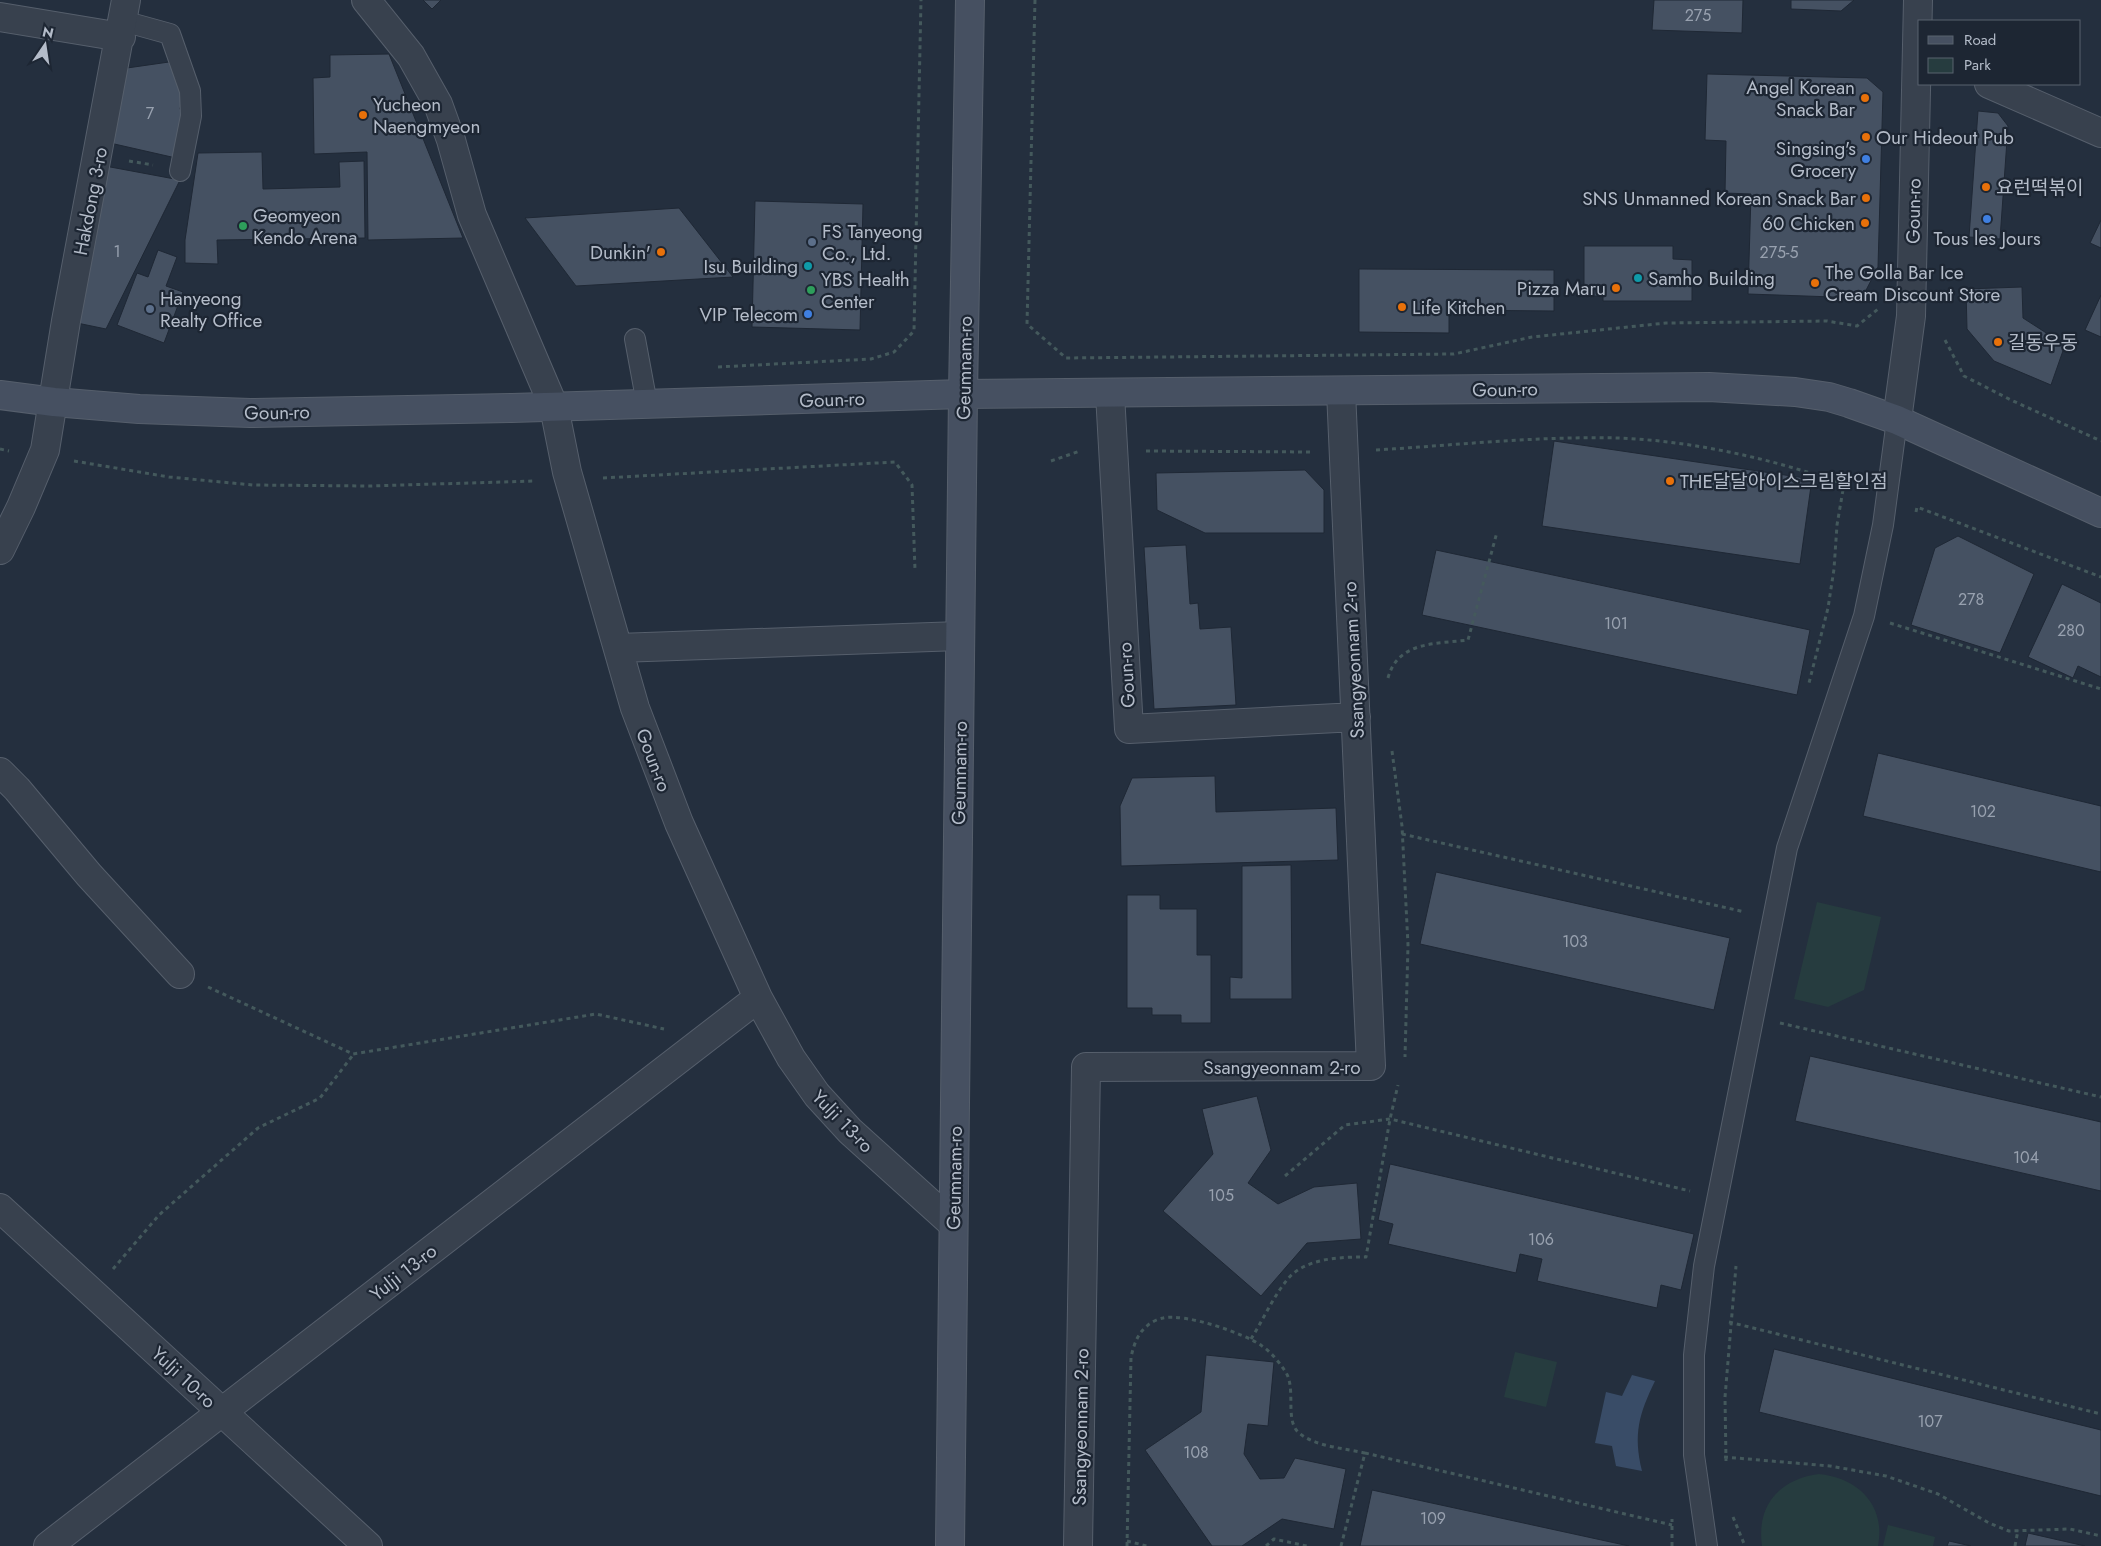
<svg xmlns="http://www.w3.org/2000/svg" width="2101" height="1546" font-family="Jost,'Noto Sans KR',sans-serif">
<style>
.green{fill:#263c3f}
.water{fill:#394c67}
.building{fill:#455162;stroke:#1f2835}
.lines{fill:none;stroke-linecap:round;stroke-linejoin:round}
.lane-casing{stroke:#565f6c;stroke-width:22}
.street-casing{stroke:#565f6c;stroke-width:30}
.secondary-casing{stroke:#565f6c;stroke-width:30}
.path{stroke:#44595c;stroke-width:3;stroke-dasharray:4 4;stroke-linecap:butt}
.lane{stroke:#38414e;stroke-width:20}
.street{stroke:#38414e;stroke-width:28}
.secondary{stroke:#465061;stroke-width:28}
.food-dot{fill:#e8710a;stroke:#1d2633;stroke-width:2}
.shop-dot{fill:#3f7fe0;stroke:#1d2633;stroke-width:2}
.leisure-dot{fill:#2e9e5b;stroke:#1d2633;stroke-width:2}
.service-dot{fill:#5c6f8a;stroke:#1d2633;stroke-width:2}
.culture-dot{fill:#0f9aa8;stroke:#1d2633;stroke-width:2}
.labels{text-anchor:middle;stroke-width:4.5;stroke-linejoin:round;paint-order:stroke}
.number-label{font-size:16px;fill:#98a1af}
.poi-label{font-size:19px;fill:#b4bcc9;stroke:#1d2633;text-anchor:start}
.street-label{font-size:19px;fill:#b4bcc9;stroke:#1d2633}
</style>
<rect width="100%" height="100%" fill="#242f3e"/>
<path class="green" d="M1817,902L1881,917L1864,990L1828,1007L1794,999Z
M1515,1352L1557,1362L1546,1407L1504,1397Z
M1819,1474C1858,1478 1886,1505 1878,1546H1762C1756,1505 1780,1479 1819,1474Z
M1888,1525L1935,1537L1933,1546H1883Z"/>
<path class="water" d="M1632,1375L1655,1381C1639,1414 1633,1434 1642,1471L1616,1466L1612,1446L1595,1443L1606,1392L1622,1396Z"/>
<path class="building" d="M423,0H441L432,9Z
M1654,0H1743L1742,33L1652,30Z
M1791,0H1854L1841,11L1791,9Z
M389,54L463,238L368,240L367,152L314,154L313,78L330,77V55Z
M169,62L184,90L180,109L186,117L176,158L110,143L127,68Z
M1707,74L1867,78L1883,92L1878,267L1862,298L1748,294L1751,194L1725,193L1726,141L1705,140Z
M1978,111L1998,113L2008,126L2000,239L1969,237Z
M262,152L263,189L340,187L339,162L364,161L365,238L217,240L218,264L185,263V240L198,153Z
M105,166L180,180L106,329L77,323Z
M755,201L863,204L860,330L752,327Z
M679,208L733,277L576,286L525,218Z
M2101,220V248L2090,243Z
M1584,246H1673V259L1692,260V301H1603V296H1584Z
M158,250L177,257L166,286L183,292L164,343L117,325L137,273L148,277Z
M1359,269L1554,270V311L1449,310V333L1359,332Z
M2022,287L2023,318L2065,345L2051,385L1994,361L1967,329L1966,289Z
M2101,295V337L2085,330Z
M1554,441L1812,479L1800,564L1542,526Z
M1305,470L1324,490V533H1205L1157,510L1156,473Z
M1958,536L2034,574L2000,653L1911,625L1935,548Z
M1186,545L1190,604L1198,603L1200,629L1231,627L1236,705L1154,709L1144,547Z
M1436,550L1810,630L1797,695L1422,615Z
M2062,584L2101,603V677L2078,666L2073,678L2028,657Z
M1878,753L2101,806V872L1863,816Z
M1215,776L1216,812L1336,808L1338,860L1121,866L1120,806L1132,778Z
M1291,865L1292,999H1230V977L1242,978V866Z
M1436,872L1730,938L1714,1010L1420,944Z
M1127,895H1160V909H1197V955H1211V1023H1181V1015H1152V1008H1127Z
M1810,1056L2101,1122V1191L1795,1121Z
M1257,1096L1271,1150L1248,1183L1278,1204L1314,1187L1357,1183L1361,1239L1307,1243L1261,1296L1163,1211L1213,1154L1202,1109Z
M1390,1164L1694,1234L1681,1290L1661,1285L1657,1308L1537,1281L1542,1259L1520,1254L1516,1273L1388,1244L1393,1224L1378,1220Z
M1774,1349L2101,1430V1496L1759,1412Z
M1206,1355L1274,1362L1268,1426L1248,1424L1244,1454L1260,1479L1284,1478L1295,1458L1346,1469L1334,1529L1282,1519L1242,1546H1212L1145,1450L1201,1412Z
M1372,1490L1629,1546H1360Z
M2028,1533L2085,1546H2025Z
M1949,1541L1971,1546H1947Z"/>
<g class="lines">
<defs>
<path id="lane" d="M123,21L170,34L190,91L191,116L180,171
M635,339L647,404
M1707,1546L1694,1455V1355L1704,1266L1787,848L1864,616L1883,525L1897,420"/>
<path id="street" d="M366,0L411,56L438,104L451,140L472,215L554,407L567,472L635,708L679,823L758,998L791,1058L817,1095L850,1131L953,1224
M0,17L121,37
M1989,84L2101,133
M1110,394L1129,729L1356,717
M1897,420L1911,316L1918,0
M0,550L21,507L45,450L66,321L126,0
M618,648L960,636
M0,772L17,789L89,875L180,974
M0,1208L368,1546
M48,1546L758,998
M1078,1546L1086,1067L1371,1066L1341,391"/>
<path id="secondary" d="M0,395L54,402L139,409L250,413L512,408L963,394L1709,387L1795,392L1829,397L1849,403L1897,420L2101,513
M950,1546L963,394L970,0"/>
</defs>
<use href="#lane" class="lane-casing"/>
<use href="#street" class="street-casing"/>
<use href="#secondary" class="secondary-casing"/>
<path class="path" d="M1035,0L1027,324L1066,358L1454,354L1532,337L1666,323L1827,321L1857,326L1878,309
M129,161L153,165
M1945,340L1964,376L2011,400L2101,441
M718,367L871,359L894,352L914,331L921,0
M0,449L9,451
M1376,450C1457,445 1538,436 1618,438C1695,441 1772,459 1844,484L1837,525L1834,569L1828,608L1809,683
M1146,451L1313,452
M74,461L169,477L253,485L369,486L536,481
M1051,461L1080,451
M603,478L895,462L912,485L915,570
M1916,512L1917,507L2101,577
M1890,623L2101,689
M1388,678C1398,641 1436,644 1468,640L1497,532
M1392,751L1402,826L1408,945L1405,1057
M1402,834L1745,912
M208,987L353,1054L596,1014L664,1029
M1780,1023L2101,1097
M1285,1176L1345,1125L1390,1119L1690,1191
M113,1269L159,1215L258,1128L320,1098L353,1055
M1729,1322L2101,1414
M1251,1339C1263,1320 1273,1297 1287,1280C1304,1258 1340,1257 1366,1257L1390,1119L1398,1085
M1724,1457L1830,1466L1886,1476L1938,1494L1989,1523L2009,1531L2070,1529L2101,1536
M1726,1461L1725,1397L1736,1266
M1733,1517L1745,1546
M1127,1541L1147,1546
M1127,1546L1131,1357C1134,1345 1137,1334 1147,1326C1151,1322 1158,1319 1163,1318C1185,1313 1244,1333 1262,1346C1271,1352 1279,1362 1285,1371C1297,1388 1284,1420 1299,1433C1316,1447 1344,1448 1365,1453
M1266,1546L1274,1539L1307,1546
M1341,1546L1365,1453L1672,1525
M1672,1546V1519
M2015,1546L2018,1530"/>
<use href="#lane" class="lane"/>
<use href="#street" class="street"/>
<use href="#secondary" class="secondary"/>
</g>
<g class="food-dot">
<circle cx="1865" cy="98" r="5"/>
<circle cx="363" cy="115" r="5"/>
<circle cx="1866" cy="137" r="5"/>
<circle cx="1986" cy="187" r="5"/>
<circle cx="1866" cy="198" r="5"/>
<circle cx="1865" cy="223" r="5"/>
<circle cx="661" cy="252" r="5"/>
<circle cx="1815" cy="283" r="5"/>
<circle cx="1616" cy="288" r="5"/>
<circle cx="1402" cy="307" r="5"/>
<circle cx="1998" cy="342" r="5"/>
<circle cx="1670" cy="481" r="5"/>
</g>
<g class="shop-dot">
<circle cx="1866" cy="159" r="5"/>
<circle cx="1987" cy="219" r="5"/>
<circle cx="808" cy="314" r="5"/>
</g>
<g class="leisure-dot">
<circle cx="243" cy="226" r="5"/>
<circle cx="811" cy="290" r="5"/>
</g>
<g class="service-dot">
<circle cx="812" cy="242" r="5"/>
<circle cx="150" cy="309" r="5"/>
</g>
<g class="culture-dot">
<circle cx="808" cy="266" r="5"/>
<circle cx="1638" cy="278" r="5"/>
</g>
<g class="labels">
<g class="number-label">
<text x="1698" y="21">275</text>
<text x="150" y="119">7</text>
<text x="117" y="257">1</text>
<text x="1779" y="258">275-5</text>
<text x="1971" y="605">278</text>
<text x="1616" y="629">101</text>
<text x="2071" y="636">280</text>
<text x="1983" y="817">102</text>
<text x="1575" y="947">103</text>
<text x="2026" y="1163">104</text>
<text x="1221" y="1201">105</text>
<text x="1541" y="1245">106</text>
<text x="1930" y="1427">107</text>
<text x="1196" y="1458">108</text>
<text x="1433" y="1524">109</text>
</g>
<g class="poi-label">
<text x="1855" y="94" text-anchor="end">Angel Korean<tspan x="1855" dy="22">Snack Bar</tspan></text>
<text x="373" y="111">Yucheon<tspan x="373" dy="22">Naengmyeon</tspan></text>
<text x="1876" y="144">Our Hideout Pub</text>
<text x="1856" y="155" text-anchor="end">Singsing's<tspan x="1856" dy="22">Grocery</tspan></text>
<text x="1996" y="194">요런떡볶이</text>
<text x="1856" y="205" text-anchor="end">SNS Unmanned Korean Snack Bar</text>
<text x="253" y="222">Geomyeon<tspan x="253" dy="22">Kendo Arena</tspan></text>
<text x="1855" y="230" text-anchor="end">60 Chicken</text>
<text x="822" y="238">FS Tanyeong<tspan x="822" dy="22">Co., Ltd.</tspan></text>
<text x="1987" y="245" text-anchor="middle">Tous les Jours</text>
<text x="651" y="259" text-anchor="end">Dunkin'</text>
<text x="798" y="273" text-anchor="end">Isu Building</text>
<text x="1825" y="279">The Golla Bar Ice<tspan x="1825" dy="22">Cream Discount Store</tspan></text>
<text x="1648" y="285">Samho Building</text>
<text x="821" y="286">YBS Health<tspan x="821" dy="22">Center</tspan></text>
<text x="1606" y="295" text-anchor="end">Pizza Maru</text>
<text x="160" y="305">Hanyeong<tspan x="160" dy="22">Realty Office</tspan></text>
<text x="1412" y="314">Life Kitchen</text>
<text x="798" y="321" text-anchor="end">VIP Telecom</text>
<text x="2008" y="349">길동우동</text>
<text x="1680" y="488">THE달달아이스크림할인점</text>
</g>
<g class="street-label">
<text transform="translate(90 201) rotate(-79)" y="7">Hakdong 3-ro</text>
<text transform="translate(1913 211) rotate(-89)" y="7">Goun-ro</text>
<text transform="translate(964 368) rotate(-89)" y="7">Geumnam-ro</text>
<text transform="translate(1505 389) rotate(-1)" y="7">Goun-ro</text>
<text transform="translate(832 399) rotate(-2)" y="7">Goun-ro</text>
<text transform="translate(277 412) rotate(-1)" y="7">Goun-ro</text>
<text transform="translate(1353 660) rotate(-93)" y="7">Ssangyeonnam 2-ro</text>
<text transform="translate(1126 675) rotate(-93)" y="7">Goun-ro</text>
<text transform="translate(654 760) rotate(69)" y="7">Goun-ro</text>
<text transform="translate(959 773) rotate(-89)" y="7">Geumnam-ro</text>
<text x="1282" y="1074">Ssangyeonnam 2-ro</text>
<text transform="translate(843 1121) rotate(46)" y="7">Yulji 13-ro</text>
<text transform="translate(954 1178) rotate(-89)" y="7">Geumnam-ro</text>
<text transform="translate(403 1272) rotate(-38)" y="7">Yulji 13-ro</text>
<text transform="translate(184 1377) rotate(43)" y="7">Yulji 10-ro</text>
<text transform="translate(1080 1427) rotate(-89)" y="7">Ssangyeonnam 2-ro</text>
</g>
</g>
<rect x="1918" y="20" width="162" height="65" fill="#1d2633" stroke="#59626f"/>
<rect x="1928" y="36" width="25" height="8" fill="#465061" stroke="#59626f"/>
<text x="1964" y="45" font-size="15" fill="#b4bcc9">Road</text>
<rect x="1928" y="58" width="25" height="15" fill="#263c3f" stroke="#59626f"/>
<text x="1964" y="70" font-size="15" fill="#b4bcc9">Park</text>
<g transform="translate(45 45) rotate(13)" stroke="#1d2633" stroke-width="4" paint-order="stroke">
<path d="M0-4L9 19L0 12L-9 19Z" fill="#b4bcc9"/>
<text y="-8" font-size="14" font-weight="bold" text-anchor="middle" fill="#b4bcc9">N</text>
</g>
</svg>
